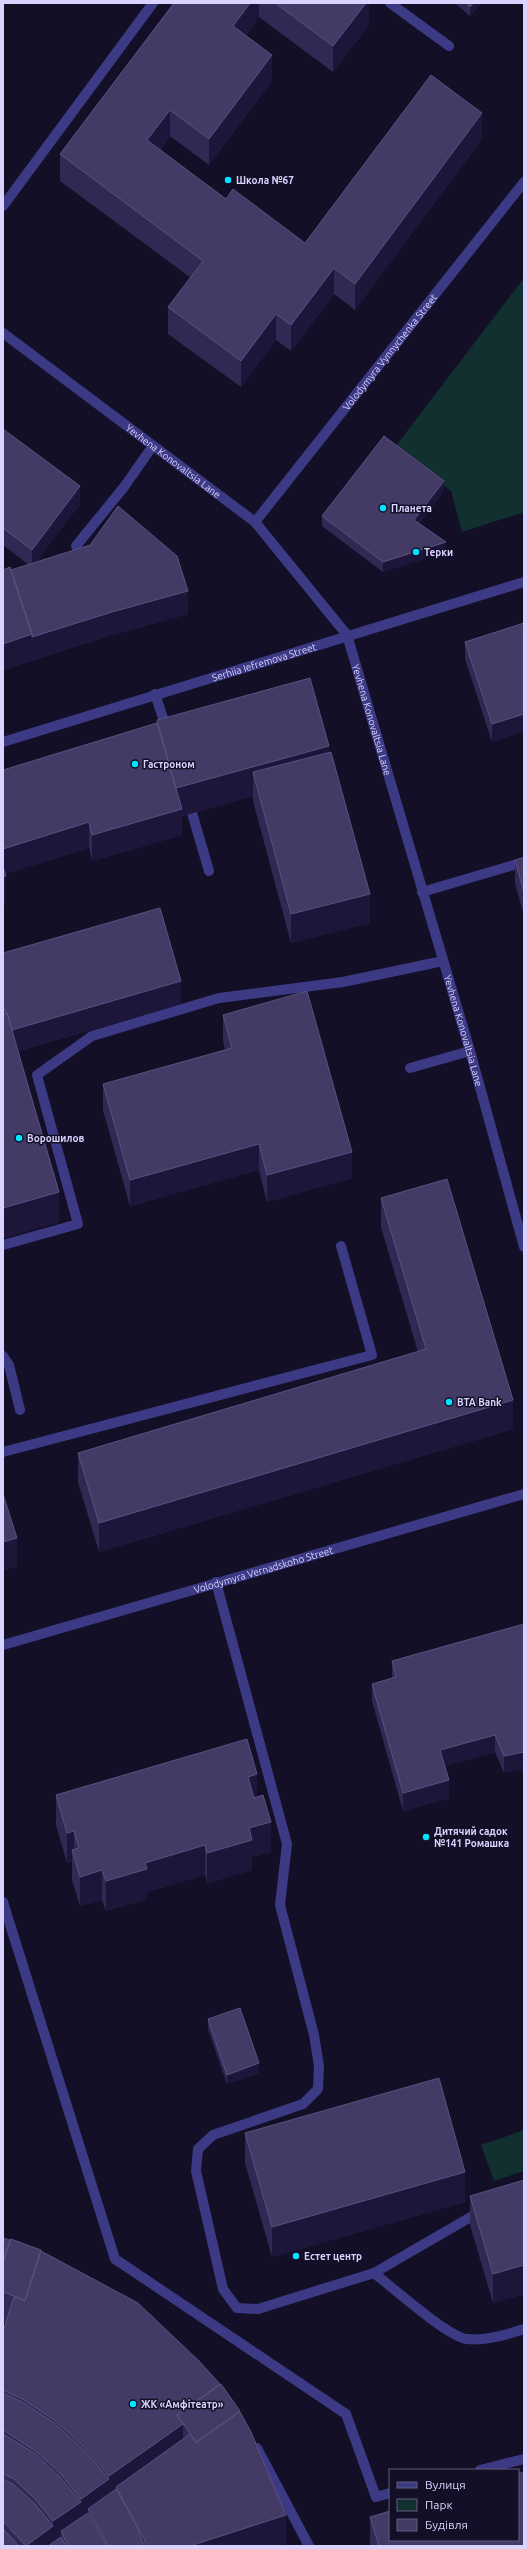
<svg xmlns="http://www.w3.org/2000/svg" width="527" height="2549" font-family="Ubuntu,sans-serif">
<style>
.green{fill:#12302f}
.lines{fill:none;stroke-linecap:round;stroke-linejoin:round}
.minor{stroke:#3d3a85;stroke-width:10}
.wall{fill:#312854}
.shaded-wall{fill:#1d163a}
.building{fill:#433a66;stroke:#5a527e}
.poi-dot{fill:#00e5ff;stroke:#130f26;stroke-width:1.5}
.labels{text-anchor:middle;stroke-width:3;stroke-linejoin:round;paint-order:stroke}
.poi-label{font-size:10px;font-weight:bold;fill:#d9d4ff;stroke:#130f26;text-anchor:start}
.street-label{font-size:10px;fill:#d9d4ff;stroke:#130f26}
</style>
<rect width="100%" height="100%" fill="#130f26"/>
<path class="green" d="M524,278V512L462,532L451,491L395,447Z
M524,2130V2171L494,2181L481,2145Z"/>
<g class="lines">
<g class="minor">
<path d="M390,3L449,46"/>
<path d="M3,206L153,3"/>
<path id="s1" d="M3,333L255,522L347,635L470,1051L524,1247"/>
<path id="s2" d="M255,522L524,182"/>
<path d="M76,546L124,487L152,447"/>
<path d="M155,694L167,730"/>
<path id="s3" d="M3,742L524,582"/>
<path d="M192,813L209,871"/>
<path d="M422,892L524,862"/>
<path d="M410,1068L470,1051"/>
<path d="M3,1245L78,1224L37,1075L92,1036L219,998L343,982L443,961"/>
<path d="M3,1356L9,1365L20,1410"/>
<path d="M3,1452L372,1355L341,1246"/>
<path d="M216,1582L287,1844L280,1905L314,2035L319,2066L318,2089L303,2104L213,2135L198,2149L196,2171L223,2289L237,2308L258,2309L374,2273L481,2211"/>
<path id="s4" d="M3,1645L524,1494"/>
<path d="M3,1902L115,2259L346,2414L376,2497L390,2493"/>
<path d="M374,2273C392,2287 448,2337 467,2339C487,2341 505,2335 524,2329"/>
<path d="M257,2448L309,2546"/>
<path d="M480,2470L524,2459"/>
</g>
</g>
<path class="wall" d="M174,3H369V25L333,72L259,17L246,35L272,81L209,165L170,136L160,150L226,199L305,243L482,139L355,310L334,294L291,351L276,340L241,387L168,334V307L191,278L60,181V154Z
M455,3H482L470,16Z
M3,429L80,504L36,562L188,614L112,635L3,670L11,570L29,565L3,545Z
M444,491L419,524L446,552L383,572L322,526V516Z
M524,623V731L492,742L465,659V642Z
M157,720L329,752L370,923L291,943L253,801V796L182,816V835L92,861L89,848L5,874L6,905L3,770L157,723Z
M524,858V916L515,883V860Z
M3,953L181,1004L18,1051L59,1222L3,1238Z
M223,1015L352,1178L267,1202L259,1170L130,1206L103,1110V1084L225,1050L223,1041Z
M381,1198L513,1429L99,1552L78,1482V1453L418,1352L381,1227Z
M524,1624L504,1773L495,1752L445,1766L449,1798L403,1811L372,1701V1684L392,1678V1661Z
M56,1795L257,1797L271,1852L252,1857V1870L207,1883L205,1875L147,1892V1899L106,1911L102,1900L80,1906L72,1880V1861L67,1863L56,1825Z
M208,2019L259,2073L227,2084L208,2029Z
M245,2133L465,2202L272,2257L245,2163Z
M524,2180V2294L493,2303L470,2225V2196Z
M3,2238L41,2251L240,2412L286,2544L280,2546H3V2331L6,2323L3,2322Z
M370,2517L524,2546H370Z"/>
<path class="shaded-wall" d="M250,3H259V17L233,52V26Z
M366,3H369V25L333,72V46Z
M473,3H482L470,16V7Z
M272,55V81L209,165V139Z
M170,110V136L147,166V140Z
M482,113V139L355,310V284Z
M334,268V294L291,351V325Z
M276,314V340L241,387V361Z
M444,481V491L414,530V520Z
M80,486V504L32,568V550Z
M446,542V552L383,572V562Z
M188,591V614L112,635L3,670V644L32,634Z
M524,714V731L492,742V724Z
M329,746V775L253,772V796L182,816V835L92,861V835L176,788Z
M89,822V848L3,875V849Z
M6,876V905L3,906V877Z
M370,894V923L291,943V914Z
M181,981V1004L10,1053V1030Z
M259,1144V1170L130,1206V1180Z
M352,1152V1178L267,1202V1175Z
M59,1192V1222L3,1238V1208Z
M513,1400V1429L99,1552V1523Z
M17,1538V1567L3,1571V1542Z
M495,1735V1752L440,1768V1750Z
M524,1752V1769L504,1773V1756Z
M257,1774V1804L248,1807V1777Z
M449,1780V1798L403,1811V1793Z
M271,1822V1852L252,1857V1870L207,1883V1853L249,1828Z
M74,1831V1856L72,1850V1861L67,1863V1833Z
M205,1845V1875L147,1892V1899L106,1911V1881L145,1863Z
M102,1870V1900L80,1906V1877Z
M259,2063V2073L227,2084V2075Z
M465,2172V2202L272,2257V2227Z
M524,2265V2294L493,2303V2274Z
M240,2411V2441L196,2472V2442Z
M183,2424V2453L116,2487V2500L109,2505V2476Z
M109,2479V2505L88,2509V2520L61,2531V2538L53,2544V2521L81,2502V2499Z
M286,2515V2544L280,2546H190Z
M53,2526V2544L50,2546H26Z"/>
<path class="building" d="M174,3H250L233,26L272,55L209,139L170,110L147,140L226,199L233,189L305,243L431,75L482,113L355,284L334,268L291,325L276,314L241,361L168,307L203,261L60,154Z
M275,3H366L333,46Z
M466,3H473L470,7Z
M3,429L80,486L32,550L3,528Z
M384,436L444,481L414,520L446,542L383,562L322,516Z
M118,506L177,556L188,591L112,612L32,637V634L11,570L90,545Z
M10,567L32,634L3,644V570Z
M524,623V714L492,724L465,642Z
M310,678L329,746L176,788L157,720Z
M157,723L182,809L92,835L89,822L3,849V770Z
M331,752L370,894L291,914L253,772Z
M524,858V893L515,860Z
M3,867L6,876L3,877Z
M160,908L181,981L12,1030L7,1013L6,1014L3,1005V953Z
M307,991L352,1152L267,1175L259,1144L130,1180L103,1084L232,1048L223,1015Z
M7,1013L59,1192L3,1208V1015Z
M447,1179L513,1400L99,1523L78,1453L426,1349L381,1198Z
M3,1494L17,1538L3,1542Z
M524,1624V1752L504,1756L495,1735L440,1750L449,1780L403,1793L372,1684L396,1677L392,1661Z
M247,1739L257,1774L248,1777L254,1798L263,1795L271,1822L249,1828L252,1840L207,1853L205,1845L145,1863L147,1869L106,1881L102,1870L80,1877L72,1850L79,1848L74,1831L67,1833L56,1795Z
M240,2008L259,2063L227,2075L208,2019Z
M439,2078L465,2172L272,2227L245,2133Z
M524,2180V2265L493,2274L470,2196Z
M3,2238L10,2240L3,2262Z
M11,2239L41,2250L25,2300L3,2292V2262Z
M41,2251L138,2303L199,2361L220,2384L177,2415V2416L183,2424L109,2476L83,2446L53,2419L22,2399L3,2390V2331L14,2297L25,2301Z
M221,2384L240,2411L196,2442L177,2415Z
M3,2393L22,2402L53,2422L83,2449L109,2479L81,2499L59,2472L34,2450L3,2430Z
M240,2412L251,2432L286,2515L190,2546H146L144,2539L116,2487L190,2434L196,2443Z
M3,2434L34,2453L59,2476L81,2502L53,2521L35,2499L14,2479L3,2474Z
M524,2472V2546H379L370,2517L390,2511V2540H518V2474Z
M3,2479L14,2485L35,2504L53,2526L26,2546L3,2521Z
M116,2489L136,2524L144,2546H108L105,2539L88,2509Z
M88,2513L105,2542L107,2546H68L61,2531Z
M3,2529L19,2546H3Z
M61,2537L66,2546H48Z"/>
<g class="poi-dot">
<circle cx="228" cy="180" r="4"/>
<circle cx="383" cy="508" r="4"/>
<circle cx="416" cy="552" r="4"/>
<circle cx="135" cy="764" r="4"/>
<circle cx="19" cy="1138" r="4"/>
<circle cx="449" cy="1402" r="4"/>
<circle cx="426" cy="1837" r="4"/>
<circle cx="296" cy="2256" r="4"/>
<circle cx="133" cy="2404" r="4"/>
</g>
<g class="labels">
<g class="poi-label">
<text x="236" y="184">Школа №67</text>
<text x="391" y="512">Планета</text>
<text x="424" y="556">Терки</text>
<text x="143" y="768">Гастроном</text>
<text x="27" y="1142">Ворошилов</text>
<text x="457" y="1406">BTA Bank</text>
<text x="434" y="1835">Дитячий садок<tspan x="434" dy="12">№141 Ромашка</tspan></text>
<text x="304" y="2260">Естет центр</text>
<text x="141" y="2408">ЖК «Амфітеатр»</text>
</g>
<g class="street-label">
<text dy="4" stroke="none"><textPath href="#s2" startOffset="217">Volodymyra Vynnychenka Street</textPath></text>
<text dy="4" stroke="none"><textPath href="#s1" startOffset="213">Yevhena Konovaltsia Lane</textPath></text>
<text dy="4" stroke="none"><textPath href="#s3" startOffset="273">Serhiia Iefremova Street</textPath></text>
<text dy="4" stroke="none"><textPath href="#s1" startOffset="549">Yevhena Konovaltsia Lane</textPath></text>
<text dy="4" stroke="none"><textPath href="#s1" startOffset="873">Yevhena Konovaltsia Lane</textPath></text>
<text dy="4" stroke="none"><textPath href="#s4" startOffset="271">Volodymyra Vernadskoho Street</textPath></text>
</g>
</g>
<rect width="527" height="2549" fill="none" stroke="#d9d4ff" stroke-width="8"/>
<rect x="389" y="2469" width="130" height="72" fill="#130f26" stroke="#625e7d"/>
<rect x="397" y="2482" width="20" height="6" fill="#3d3a85" stroke="#625e7d"/>
<text x="425" y="2489" font-size="12" fill="#d9d4ff">Вулиця</text>
<rect x="397" y="2499" width="20" height="12" fill="#12302f" stroke="#625e7d"/>
<text x="425" y="2509" font-size="12" fill="#d9d4ff">Парк</text>
<rect x="397" y="2519" width="20" height="12" fill="#433a66" stroke="#625e7d"/>
<text x="425" y="2529" font-size="12" fill="#d9d4ff">Будівля</text>
</svg>
